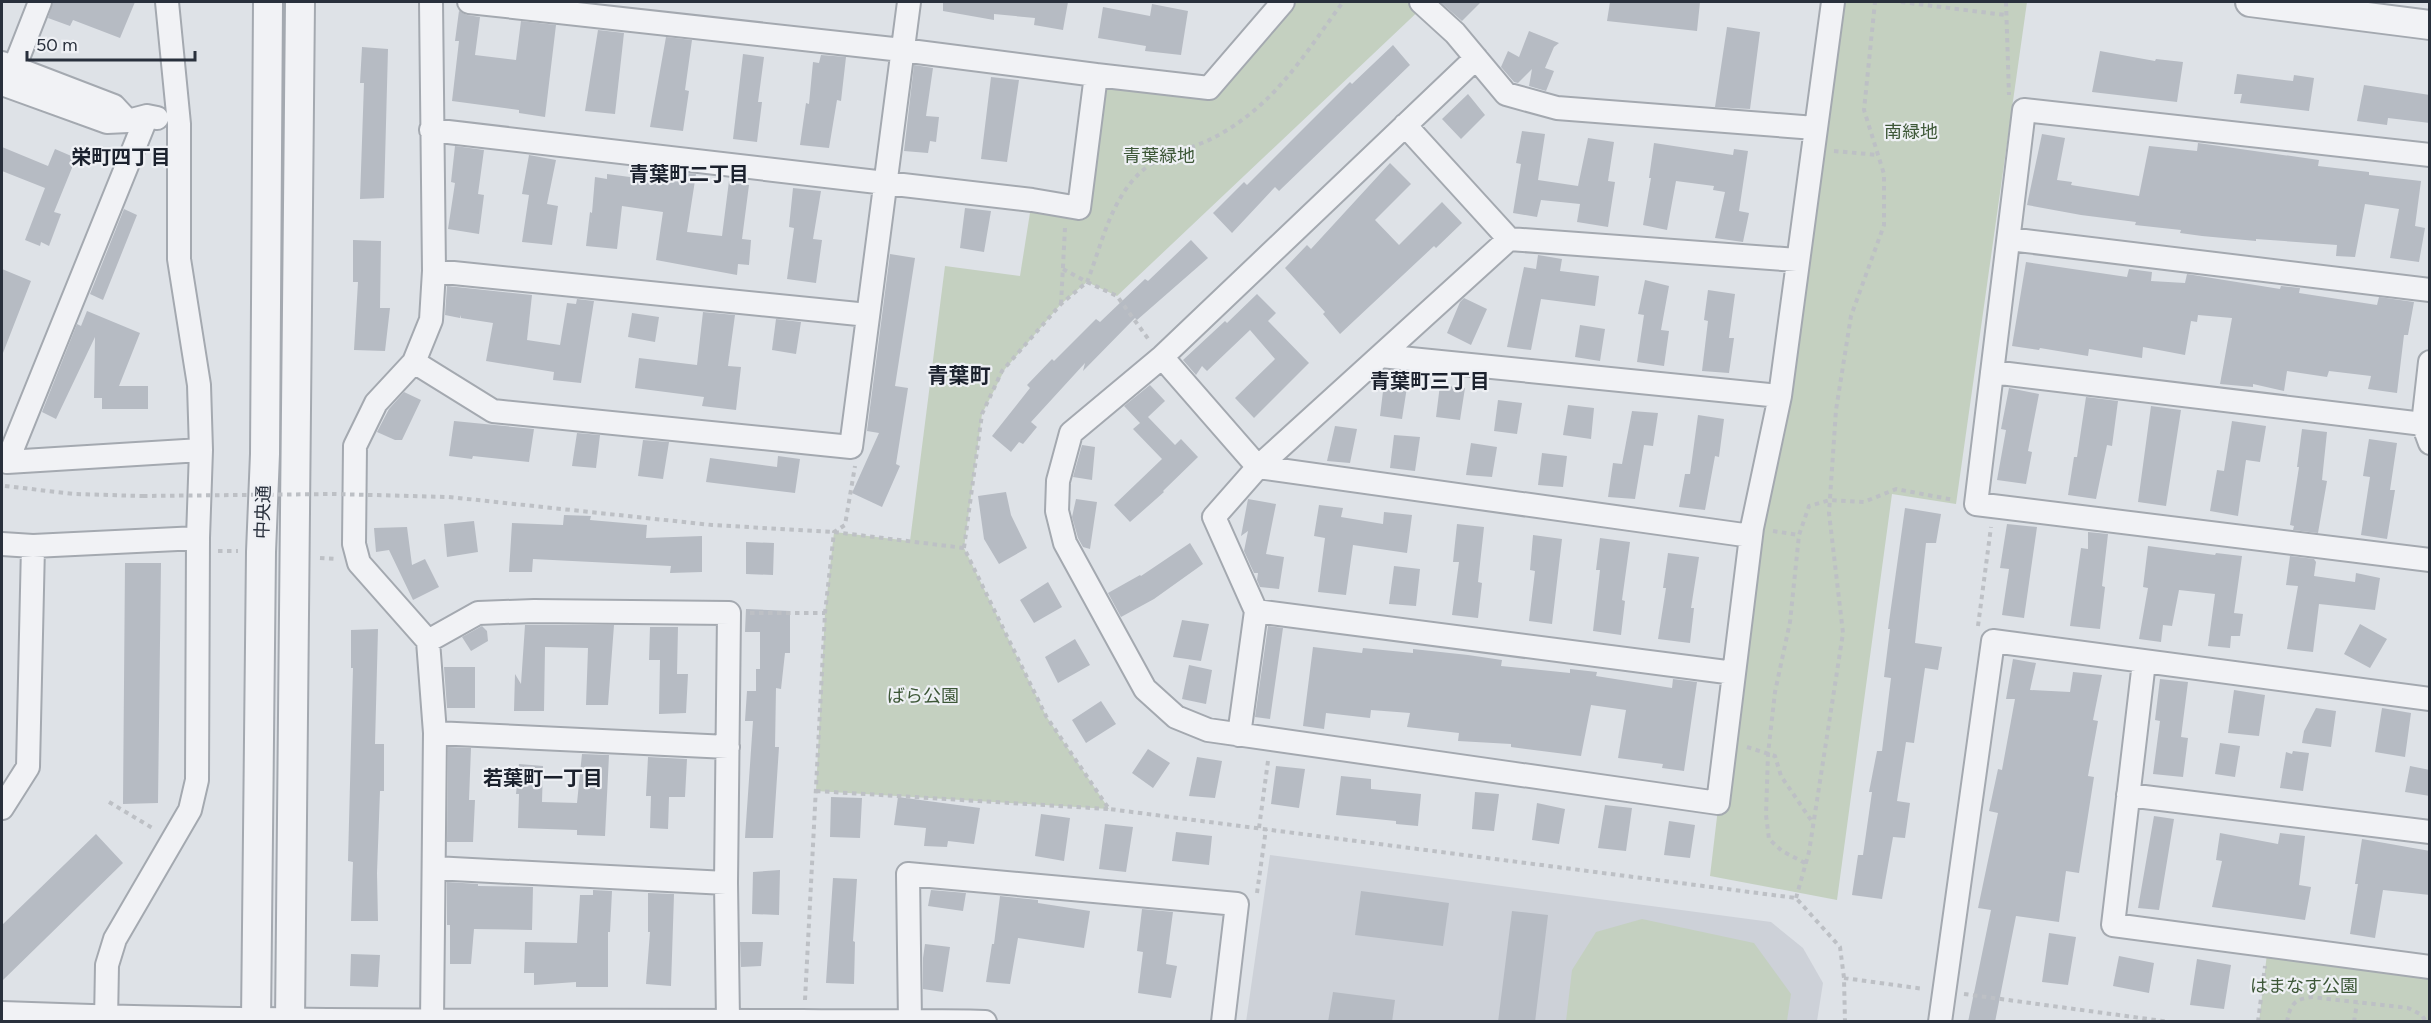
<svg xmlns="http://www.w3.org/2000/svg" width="2431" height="1023" font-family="Figtree,'Noto Sans JP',sans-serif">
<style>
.built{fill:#cdd1d8}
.green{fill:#c4d0c0}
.building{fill:#b6bbc3}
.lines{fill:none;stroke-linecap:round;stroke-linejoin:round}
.minor-casing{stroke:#a4a9b0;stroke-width:26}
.tertiary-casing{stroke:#a4a9b0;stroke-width:32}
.path{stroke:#bdc0c5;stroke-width:4;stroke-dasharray:4.5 4.5;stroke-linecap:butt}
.minor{stroke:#f1f2f5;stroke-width:22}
.tertiary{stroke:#f1f2f5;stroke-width:28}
.path-bridge{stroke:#bdc0c5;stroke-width:4;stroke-dasharray:4.5 4.5;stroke-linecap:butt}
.labels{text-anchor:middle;stroke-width:4.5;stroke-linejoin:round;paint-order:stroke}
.park-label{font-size:18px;fill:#3d5737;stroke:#eef0f4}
.street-label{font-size:18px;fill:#29303c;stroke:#eef0f4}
.neighbourhood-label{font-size:20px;font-weight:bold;fill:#1b212d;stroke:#eef0f4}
.quarter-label{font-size:21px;font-weight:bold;fill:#1b212d;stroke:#eef0f4}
</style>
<rect width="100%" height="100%" fill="#dee2e7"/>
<path class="built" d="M1270,855L1771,922L1803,948L1823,983L1817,1021L1246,1022Z"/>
<path class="green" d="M1283,2H1421L1426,4L1117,296L1087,282L1061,304L1005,369L982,414L964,548L1046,716L1109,809L816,791L825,613L834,532L910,541L945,266L1020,276L1032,200L1078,208L1096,75L1209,88Z
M1833,2H2027L1956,504L1892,494L1837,900L1710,876L1734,673Z
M1642,919L1754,943L1791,994L1787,1021H1566L1572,970L1596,932Z
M2268,945L2429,967V1021L2259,1022Z"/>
<path class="building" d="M53,2H135L120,38L73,20L70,26L48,18Z
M943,2H1068L1063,30L1034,25L1035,18L994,14V20L943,11Z
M1440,2H1481L1462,21Z
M1610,2H1700L1697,31L1607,21Z
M1152,4L1188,11L1181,55L1145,51L1146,46L1098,38L1103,7L1150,16Z
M459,11L467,15L480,17L475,55L516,60L521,21L556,25L545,117L519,113V110L452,101L459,41H455Z
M1727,27L1760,32L1750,109L1715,107Z
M598,30L624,33L615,114L585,111Z
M1529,31L1559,43L1554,47L1545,68L1554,71L1546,91L1529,86L1532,69L1518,83L1514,82L1501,67L1508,51L1519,57Z
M666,37L692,40L685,90L689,91L683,131L650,127Z
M1393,45L1410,65L1279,191L1275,187L1232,233L1213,213L1244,182L1247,185L1350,82L1352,84Z
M362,47L388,49L384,198L360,199L364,83H360Z
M2100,51L2155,61L2156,59L2183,62L2177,102L2092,92Z
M743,54L764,57L758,102H762L757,142L733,139Z
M821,55L846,57L841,101L837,100L829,148L800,145L806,103L809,104L813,62L819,63Z
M914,65L933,68L926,116L939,117L936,142L930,141L928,153L904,151Z
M2237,74L2293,81L2294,75L2314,78L2309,111L2240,103L2242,94H2234Z
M991,77L1019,80L1007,162L981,159Z
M2364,85L2430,95V123L2388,118L2387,125L2357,121Z
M1468,94L1485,115L1461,139L1442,119Z
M1522,131L1545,134L1538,180L1578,186L1588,138L1614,142L1608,181L1615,182L1608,227L1577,222L1580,204L1541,200L1537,217L1513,213L1521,164L1516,163Z
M2042,134L2065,138L2057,180L2072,182L2071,185L2139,196L2149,146L2197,151L2198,143L2319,160L2318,166L2369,172V175L2421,181L2415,226L2425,228L2419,262L2390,258L2399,209L2365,204L2355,257L2336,256L2337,245L2256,239V241L2202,236L2180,233L2181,230L2135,225L2136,222L2081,215L2027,205Z
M1654,143L1733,155L1734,149L1748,151L1739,211L1749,213L1743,242L1715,238L1725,192L1713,190L1714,186L1676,181L1667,230L1643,225L1651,178H1649Z
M455,146L484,150L478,194L484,195L479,234L448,229L455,183L451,182Z
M2,147L48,166L55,149L76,158L54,212L61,214L49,246L41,242L40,246L25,240L45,188L2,171Z
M529,155L556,160L547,204L558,206L552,245L522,242L529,195L522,194Z
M1390,163L1411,184L1375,220L1399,245L1442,202L1462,223L1436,248L1434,246L1340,334L1323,314L1325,312L1285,268L1307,245L1311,249Z
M669,171L696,174L687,232L722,236L729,181L749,185L742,239L751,240L749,265L738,264L737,275L656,260L663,212L622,206L617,249L586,246L590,212L592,213L595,177L607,179V174L668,182Z
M793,188L821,191L813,239L822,240L816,283L787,279L794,228L789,227Z
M965,208L991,211L984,252L960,248Z
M124,209L137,215L103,300L90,294Z
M353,240L381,241L380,308H390L385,351L354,350L358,282H353Z
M1191,240L1208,258L1137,320L1135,318L1083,371L1085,363L1031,422L1037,427L1023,444L1019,442L1011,452L992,436L1030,388L1027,385L1052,359L1054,361L1096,319L1100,322L1145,279L1148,281Z
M890,254L915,258L895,386L908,388L896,464L900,466L882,507L852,493L879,433L867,431Z
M1538,255L1562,259L1560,271L1599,276L1595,306L1541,299L1531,350L1507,347L1524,267L1536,269Z
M2026,262L2127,277L2129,269L2152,272L2151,281L2185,283L2187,274L2280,289L2281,286L2300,288L2299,293L2377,305L2379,297L2414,302L2408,335H2404L2397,393L2368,389L2371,376L2329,371L2327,377L2287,371L2284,391L2253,384V387L2220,384L2232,318L2198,315L2197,322L2191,321L2185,355L2143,347L2142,358L2089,349L2088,356L2040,348L2039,350L2012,346Z
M2,269L31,281L3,353H2Z
M1645,280L1669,286L1661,330L1669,331L1664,366L1637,362L1644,315L1638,314Z
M447,286L532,295L527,340L560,345L567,303L576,304L577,299L594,301L581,383L553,380L554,372L486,361L493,323L461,318V315L460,318L445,315Z
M1708,290L1735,294L1729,338H1734L1729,373L1702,371L1708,321L1704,320Z
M1257,294L1276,313L1268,321L1309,363L1254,418L1235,398L1275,359L1250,330L1207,371L1202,366L1196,375L1183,360L1225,321L1227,323Z
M1464,298L1487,309L1471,345L1447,333L1460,302Z
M87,311L140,333L119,386H148V409H102V398H94L95,337L56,419L42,412L77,324L81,326Z
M703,312L735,315L728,366L741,367L736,410L702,406L704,397L635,388L639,358L697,365Z
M632,313L659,317L655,342L628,337Z
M776,319L801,322L796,354L772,350Z
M1580,325L1605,329L1600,361L1575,357Z
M1384,383L1407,387L1402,419L1380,416Z
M1150,385L1165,401L1148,417L1175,445L1181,439L1198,457L1163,491L1164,492L1130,522L1114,505L1162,459L1133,429L1140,423L1124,406Z
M1440,385L1465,388L1460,420L1436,417Z
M2009,388L2039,394L2028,451L2032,452L2026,484L1997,480L2006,430L2001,429Z
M404,392L421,400L402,440H395L377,432L389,409Z
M2086,397L2118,401L2112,446L2107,445L2096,499L2068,495L2074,457H2077Z
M1498,400L1522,403L1517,434L1494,431Z
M1568,405L1594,408L1591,439L1563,435Z
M2151,406L2181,410L2166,506L2138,502Z
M1632,411L1658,413L1653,446L1644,445L1635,499L1608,497L1613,463L1622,464Z
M1698,415L1724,419L1719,457L1715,456L1705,510L1679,507L1685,474H1690Z
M454,421L534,429L529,462L473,456L472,459L449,456Z
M2232,421L2266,426L2260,462L2246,460L2238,516L2210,511L2217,470L2224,471Z
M1335,426L1357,429L1350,463L1327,461Z
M2302,429L2327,432L2322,480L2327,481L2318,533L2293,530L2294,526L2290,525L2299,467H2297Z
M577,433L600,435L596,468L572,466Z
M1394,435L1420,437L1415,471L1390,468Z
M2369,439L2397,443L2390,490H2395L2387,539L2361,535L2370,477L2363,476Z
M643,440L669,442L663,479L638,476Z
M1471,443L1497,447L1492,477L1466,475Z
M1082,445L1095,447L1092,480L1073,477Z
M1542,453L1567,456L1563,487L1538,485Z
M778,456L800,459L795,493L706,482L710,458L777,467Z
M1006,492L1011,515L1027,548L999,564L984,539L978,496Z
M1076,499L1097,502L1090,549L1083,547L1078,538L1072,517Z
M1248,499L1276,504L1266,554L1284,557L1279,589L1260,587L1257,580L1258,573H1254L1244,551L1248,531L1241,536Z
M1319,505L1343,508L1341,517L1383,524L1384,512L1412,515L1407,553L1353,545L1346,595L1318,592L1325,538L1314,536Z
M1905,508L1941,514L1936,543H1926L1915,643L1942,647L1938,670L1925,668L1914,743L1906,742L1897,801L1910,803L1905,838L1893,837L1882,899L1852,895L1858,855H1863L1872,792H1869L1877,751H1882L1891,678L1884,677L1890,629H1888Z
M564,515L591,516L590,520L647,525L646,538L702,536V572L670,573L671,566L533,559L532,572H509L512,523L563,525Z
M474,521L478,552L447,557L444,524Z
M1457,524L1484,527L1478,582L1482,583L1478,618L1452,615L1459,562H1453Z
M2007,524L2037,527L2024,618L2002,615L2009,569L2000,568Z
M407,527L412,565L425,559L439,587L413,600L389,550L376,552L374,528Z
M2088,532L2108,534L2102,586L2105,587L2100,629L2070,626L2081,548L2088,549Z
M1533,535L1562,539L1552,624L1529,621L1535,571L1530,570Z
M1600,538L1630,542L1622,600L1625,601L1621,635L1593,631L1600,570H1596Z
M746,542L774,543L773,575L746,574Z
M1190,543L1203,564L1154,599L1121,617L1108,593L1140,575L1141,576Z
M2148,546L2215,555L2216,553L2242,556L2234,613L2243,614L2240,636H2231L2230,648L2208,646L2215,594L2179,590L2172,626L2163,625L2161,642L2139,639L2148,588L2143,587Z
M1668,553L1699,557L1691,608H1694L1690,643L1658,639L1666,588H1663Z
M2290,556L2314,559L2316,562L2314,576L2355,582L2356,573L2380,578L2375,610L2319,604L2313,652L2287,649L2298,586L2286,585Z
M125,563H161L158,803L123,804Z
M1394,566L1420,569L1416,606L1389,604Z
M1048,582L1062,607L1034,623L1020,600Z
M746,609L790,611V653H785L781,689L776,688L775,747H779L773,838H745L753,721H745L747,691H756V669H760V632H745Z
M1182,620L1209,624L1201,661L1173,657Z
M2360,624L2387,639L2370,668L2344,654Z
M525,625H614L608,705H586L588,648L545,647L544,711H514L515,674L521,684Z
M482,626L487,631L488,641L471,651L462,637Z
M1268,626L1283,628L1270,719L1255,717Z
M650,627H678L677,674H688L686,713L659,714L660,660H649Z
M378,629L375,744H384V791H380L377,873L378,921H351L353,862L348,861L353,668H351V630Z
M1075,639L1090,665L1058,683L1045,657Z
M1313,647L1362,653L1363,648L1413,653V649L1468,655L1502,660L1501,666L1570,673V669L1597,672L1596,676L1672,688L1673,679L1697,682L1684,771L1662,768L1663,764L1618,758L1626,710L1591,705L1581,756L1511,747V744L1458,741L1459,733L1407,727L1410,713L1371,710L1370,718L1326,713L1324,729L1303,726Z
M2013,659L2036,663L2030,690L2070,692L2073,672L2102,675L2093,720L2098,721L2088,776L2094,777L2079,873L2066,871L2059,922L2016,916L1995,1022H1968L1991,910L1978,908L1998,813L1989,811L1998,769L2002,770L2015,699H2006Z
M1189,665L1212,670L1206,704L1182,699Z
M444,667H475V708H447Z
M2160,679L2188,682L2181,737L2188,738L2183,777L2153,774L2160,721L2155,720Z
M2234,690L2265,695L2259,736L2228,733Z
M1101,701L1116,724L1086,743L1072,720Z
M2316,708L2336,711L2331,747L2302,743L2304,731Z
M2382,708L2411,713L2405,757L2375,752Z
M2220,743L2240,746L2235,777L2215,774Z
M448,747L471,748L469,800H475L473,842H447Z
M1148,749L1170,763L1153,788L1132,773Z
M2293,751L2309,753L2303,791L2280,788L2286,752L2292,754Z
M582,754L609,755L605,836L577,835V830L518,828L519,794H516L519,764L543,766L542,802L577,803Z
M648,757L687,759L685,797H669L668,829L650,828L651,796H646Z
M1197,757L1222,761L1215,798L1189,796Z
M1276,766L1305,769L1299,808L1271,804Z
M2410,766L2430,770V796L2405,792Z
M1341,776L1371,779V789L1421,794L1418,826L1396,824V821L1336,815Z
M1475,792L1499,794L1494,831L1472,829Z
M831,797L862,798L860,838L830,837Z
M898,797L980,808L974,844L948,841L947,847L924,846L926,828L894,825Z
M1537,803L1565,809L1559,844L1532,840Z
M1605,805L1632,808L1626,851L1598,848Z
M1041,814L1070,818L1064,861L1035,856Z
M2154,816L2174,819L2159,910L2138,908Z
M1669,821L1695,825L1690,858L1664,855Z
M1105,824L1133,827L1126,872L1099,869Z
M1176,832L1212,836L1209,865L1172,861Z
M2220,833L2278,844L2280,833L2305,836L2299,885L2311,887L2305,920L2212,907L2222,861L2216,860Z
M96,834L123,863L2,981V925Z
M2362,839L2430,851V895L2383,890L2375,938L2350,934L2358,884H2355Z
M780,870L779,915L752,914L753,872Z
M833,878L857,879L853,941L855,942L854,984L826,983Z
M447,882L478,884V886L533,887L532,930L474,929L471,964H450V925H447Z
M593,890L612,891L610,932H608V987H576V982L534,985V973H524L525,942L577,943L580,895H593Z
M931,890L966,893L963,911L928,906Z
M1361,891L1449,903L1443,946L1355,935Z
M648,893L674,894L671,986L646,984L650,932H648Z
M1000,896L1038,900V903L1090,911L1084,948L1018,938L1010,984L986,982L992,944H994Z
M1142,909L1173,912L1166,964L1177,966L1171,998L1138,993L1143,952L1137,951Z
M1512,911L1548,915L1535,1022H1498Z
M2049,933L2076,937L2068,985L2042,982Z
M740,942H763L761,966L741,967Z
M925,944L950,947L943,992L923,989V958Z
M351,954L380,955L378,987L350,986Z
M2119,956L2154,963L2149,993L2113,986Z
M2197,959L2231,965L2224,1009L2190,1005Z
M1333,992L1395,1000L1392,1022H1328Z"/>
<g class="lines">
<defs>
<path id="minor" d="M431,2L434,271L431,320L414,362L376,403L355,446L354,544L359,563L428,641L435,733L432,1022
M1421,2L1455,33L1506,94L1557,108L1815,128
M1476,58L1162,357L1071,433L1058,481L1057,511L1065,543L1145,689L1176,717L1208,730L1718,803L1752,528L1780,396L1833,2
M2,63L114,106L128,121L147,116L157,118
M1096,75L1209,88L1283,2
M9,81L40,2
M2,84L107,122L128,121
M1405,125L1509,239L1797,260
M431,130L1032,200L1079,208L1096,75L902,50L469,2
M2430,155L2024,110L1976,504L2430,560
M2009,239L2430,290
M434,271L868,315
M1381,356L1780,396
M1162,357L1258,467L1751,536
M414,362L493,411L851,447L909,2
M2430,362L2423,424L2430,443
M1992,372L2423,424
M2,460L7,462L201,450
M7,462L147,116
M2,544L33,546L198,538
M1256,611L1734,673
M428,641L478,613L534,611L729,613L726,883L728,1020
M2144,662L2113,925L2430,967
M435,733L728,747
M1239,735L1256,611L1214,517L1258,467L1509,239
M2128,795L2430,832
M2,808L28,767L33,546
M434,868L726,883
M2,1013C268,1023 535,1020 802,1021C863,1022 924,1020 985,1022
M106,1022L107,965L115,939L190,810L197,780L198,538L201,450L199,385L179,259V124L167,2
M910,1022L908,874L1237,904L1223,1022
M1940,1022L1993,641L2430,699"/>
<path id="tertiary" d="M2250,2L2430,25
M256,1022L261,552L265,454L268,2
M290,1022L300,2"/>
</defs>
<use href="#minor" class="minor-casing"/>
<use href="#tertiary" class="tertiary-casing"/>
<path class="path" d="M1901,2L2005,15
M2006,2L2009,95
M1834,151L1878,155
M1063,269L1087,282C1103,242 1111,194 1148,166C1167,153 1191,149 1211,139C1223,133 1236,125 1246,117C1286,87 1314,41 1343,2
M1061,304L1065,228
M5,486L74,494L143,496
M449,497L712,525L834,532L964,548L1046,716L1109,809L1796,898L1840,947L1844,978L1845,1022
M1773,531L1799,535
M964,548L982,414L1002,371L1061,304L1087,282L1117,296L1149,340
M218,551H238
M320,558L336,559
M750,613H825
M1978,626L1991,527
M1747,747L1775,756L1781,776L1813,823
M816,791L1108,809
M109,802L154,829
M1259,828L1268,761
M1805,863L1782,851L1769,839L1766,815L1768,754L1775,692L1790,622L1799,535L1809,506L1830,500L1864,502L1896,489L1954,500
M1257,893L1266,829
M1796,898L1809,852L1843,633L1829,513L1836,410L1851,316L1884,225V174L1864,110L1875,2
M1844,978L1924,989
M1964,994L2170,1022
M805,1000L825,613L834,532L845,525L855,466
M2258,1022L2265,966
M2287,1022C2290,1005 2294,999 2312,997L2408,1008L2422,1015L2426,1022
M2354,1022L2357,1003"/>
<use href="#minor" class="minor"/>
<use href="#tertiary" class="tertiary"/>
<path class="path-bridge" d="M143,496L334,494L449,497"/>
</g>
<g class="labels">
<g class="park-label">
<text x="1911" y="138">南緑地</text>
<text x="1159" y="162">青葉緑地</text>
<text x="923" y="702">ばら公園</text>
<text x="2304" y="992">はまなす公園</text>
</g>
<g class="street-label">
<text transform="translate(263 512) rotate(-88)" y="6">中央通</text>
</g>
<g class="neighbourhood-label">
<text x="121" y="164">栄町四丁目</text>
<text x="689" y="181">青葉町二丁目</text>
<text x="1430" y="388">青葉町三丁目</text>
<text x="543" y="785">若葉町一丁目</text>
</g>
<g class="quarter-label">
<text x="959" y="383">青葉町</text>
</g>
</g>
<rect width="2431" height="1023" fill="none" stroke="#29303c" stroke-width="6"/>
<path d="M27 51v9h168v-9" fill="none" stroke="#29303c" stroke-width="3"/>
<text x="36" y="51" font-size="18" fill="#29303c" stroke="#eef0f4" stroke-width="4.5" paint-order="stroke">50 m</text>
</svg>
